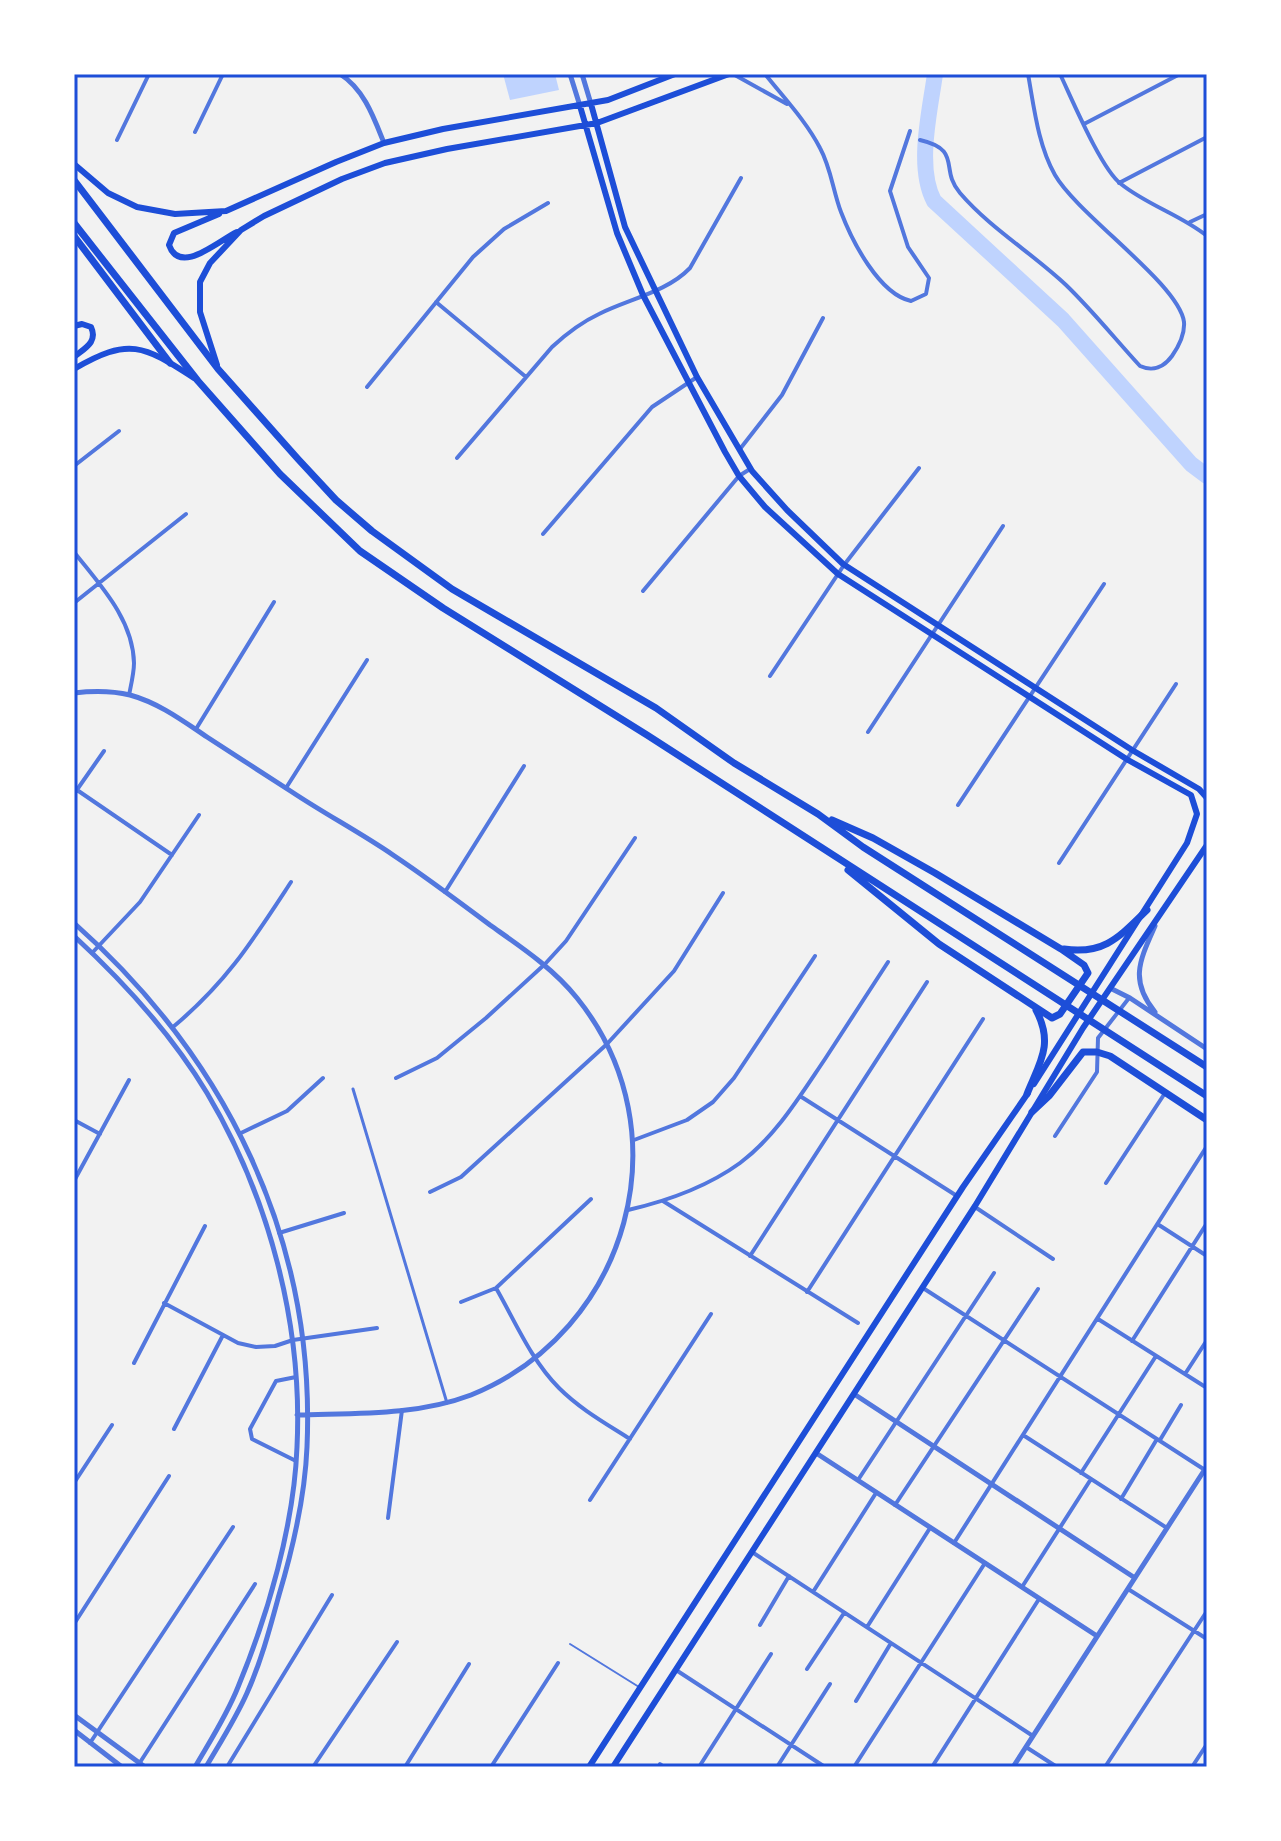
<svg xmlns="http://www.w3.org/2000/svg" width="1281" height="1841" font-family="Spectral,serif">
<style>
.water{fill:#bfd3fe}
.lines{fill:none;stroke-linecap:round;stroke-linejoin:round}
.river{stroke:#bfd3fe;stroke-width:16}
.service{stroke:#5277de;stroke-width:2}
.pedestrian{stroke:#5277de;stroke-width:3}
.minor{stroke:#5277de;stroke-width:4}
.tertiary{stroke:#5277de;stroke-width:5}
.secondary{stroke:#1d4ed8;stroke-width:6}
.primary{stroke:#1d4ed8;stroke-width:7}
.trunk{stroke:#1d4ed8;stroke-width:7}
.neatline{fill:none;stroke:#1d4ed8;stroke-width:3}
</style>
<rect width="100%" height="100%" fill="#f2f2f2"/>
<path class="water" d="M503,74H555L559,90L510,100Z"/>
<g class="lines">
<path class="river" d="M935,74C930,111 916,167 934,201L1063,320L1191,464L1207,476"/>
<path class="service" d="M570,1644L639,1687"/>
<path class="pedestrian" d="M353,1089L447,1403"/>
<path class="minor" d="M733,74L787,104
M765,74C784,98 806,121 820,148C831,168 833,191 841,212C852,241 879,294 911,301L926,294L929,278L908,247L890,191L910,131
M1060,74C1072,99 1101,169 1121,184C1147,205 1181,215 1207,236
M1084,124L1180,74
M195,132L223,74
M117,140L149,74
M920,140C963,150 939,169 960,193C990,228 1032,253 1066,285C1092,310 1116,340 1140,366C1153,372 1164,367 1172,356C1179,346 1185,335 1184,322C1179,284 1078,215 1055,175C1038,145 1034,107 1028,74
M1119,183L1207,137
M1190,222L1207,214
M436,302L526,377
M367,387L473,257L504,229L548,203
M740,449L782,395L823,318
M457,458L552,347C566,334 582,322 599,314C629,299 667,292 690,268L741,178
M74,466L119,431
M543,534L652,407L697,377
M74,552C100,585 133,619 134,663C134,673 131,685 129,695
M643,591L739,476L750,469
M74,603L186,514
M770,676L844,565L919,468
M196,729L274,602
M868,732L1003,526
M286,788L367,660
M77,790L172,855
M74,794L104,751
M958,805L1104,584
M1059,863L1176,684
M445,892L524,766
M92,953L140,902L199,815
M173,1027C227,982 253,940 291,882
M396,1078L437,1058L486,1018L545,964L566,941L635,838
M800,1096L957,1196
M74,1120L100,1134
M241,1133L287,1111L323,1078
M1055,1136L1097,1072L1098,1038L1129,998
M634,1140L687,1120L713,1102L734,1078L815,956
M74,1181L129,1080
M1106,1183L1165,1093
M430,1192L461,1177L607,1044L674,971L723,893
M663,1201L858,1323
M975,1207L1053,1259
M628,1210C667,1201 707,1187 740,1163C776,1136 800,1096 825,1059C846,1027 867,994 888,962
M1159,1225L1207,1256
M279,1233L344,1213
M750,1256L927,982
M496,1288C515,1321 531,1360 559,1388C580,1409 605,1423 630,1439
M923,1288L1205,1470
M807,1292L983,1019
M461,1302L496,1288L591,1199
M164,1303L238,1343L256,1347L275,1346L293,1340L377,1328
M1098,1319L1207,1388
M1132,1341L1207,1223
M134,1363L205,1226
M1185,1374L1207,1340
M174,1429L223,1335
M1023,1435L1167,1528
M1160,1440L1181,1405
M296,1461L252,1439L250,1429L276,1381L296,1377
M1081,1473L1156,1356
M858,1480L994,1273
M74,1483L112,1425
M1121,1499L1157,1439
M590,1500L711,1314
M895,1505L1038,1289
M388,1518L402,1410
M954,1543L1207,1146
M752,1552L1033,1736
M1022,1587L1091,1479
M1128,1589L1207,1639
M813,1592L876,1493
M74,1624L169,1476
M760,1625L789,1576
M867,1627L930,1528
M807,1669L844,1613
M676,1670L825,1767
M856,1701L891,1643
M90,1743L233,1527
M1026,1747L1057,1767
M660,1764L664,1767
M137,1767L255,1584
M227,1767L332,1595
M313,1767L397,1642
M405,1767L469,1664
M491,1767L558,1663
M699,1767L771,1654
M777,1767L830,1684
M854,1767L985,1563
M932,1767L1039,1599
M1105,1767L1207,1611
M1192,1767L1207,1744"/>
<path class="tertiary" d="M340,74C364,89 374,118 384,143
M570,74L580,106
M582,74L591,104
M74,693C91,691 113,691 130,695C159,703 183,721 207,737C235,755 264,774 292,792C325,814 361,833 393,855C426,877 458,901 490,925C521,947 553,968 577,998C685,1132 629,1331 471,1395C416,1416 354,1413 297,1415
M74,923C227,1059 316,1240 307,1447C305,1496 293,1548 279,1595C270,1628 261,1662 247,1693C236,1718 220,1743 206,1767
M74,936C124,982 172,1035 207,1093C269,1197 303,1325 297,1447C294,1525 268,1615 238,1687C227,1715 210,1741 195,1767
M1110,988L1130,998L1207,1049
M1155,1012C1129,980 1140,960 1155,926
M854,1394L1135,1578
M816,1453L1097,1636
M74,1715L145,1767
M74,1730L122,1767
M1013,1767L1207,1466"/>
<path class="secondary" d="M591,104L625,227L697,377L752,471L787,510L843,564L1132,750L1199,789L1207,798
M580,106L617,233L643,295L725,452L739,476L765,507L838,574L1128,760L1191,795L1197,814L1187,843L1034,1084
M74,164L108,193L137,207L175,214L226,211L336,162L384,143L443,129L608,100L675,74
M219,214L174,233L169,245C180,276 218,241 237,232
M74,326L82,324L91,327C98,342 85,348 74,357
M217,365L200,312V282L210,263L241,230L264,216L342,179L385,163L447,149L597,123L729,74
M74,369C129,337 143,345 194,378
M589,1767L963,1187L1028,1093
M613,1767L975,1206L1083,1028L1207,845"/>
<path class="primary" d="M74,236L170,363"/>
<path class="trunk" d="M74,180L218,369L298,459L336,500L372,531L452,589L656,708L734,763L818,814L863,847L1207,1067
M74,223L198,381L280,474L360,551L443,608L647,735L1207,1096
M832,820L873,838L935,873L1061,949L1084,965L1088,973L1060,1014L1052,1018L939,944L848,870
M1064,949C1105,955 1120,936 1147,910
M1027,1094C1040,1062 1054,1044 1036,1010
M1032,1112L1049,1096L1083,1052H1097L1110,1056L1207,1120"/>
</g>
<rect width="1281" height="1841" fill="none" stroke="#ffffff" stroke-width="152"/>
<rect x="76" y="76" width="1129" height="1689" class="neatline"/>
</svg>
